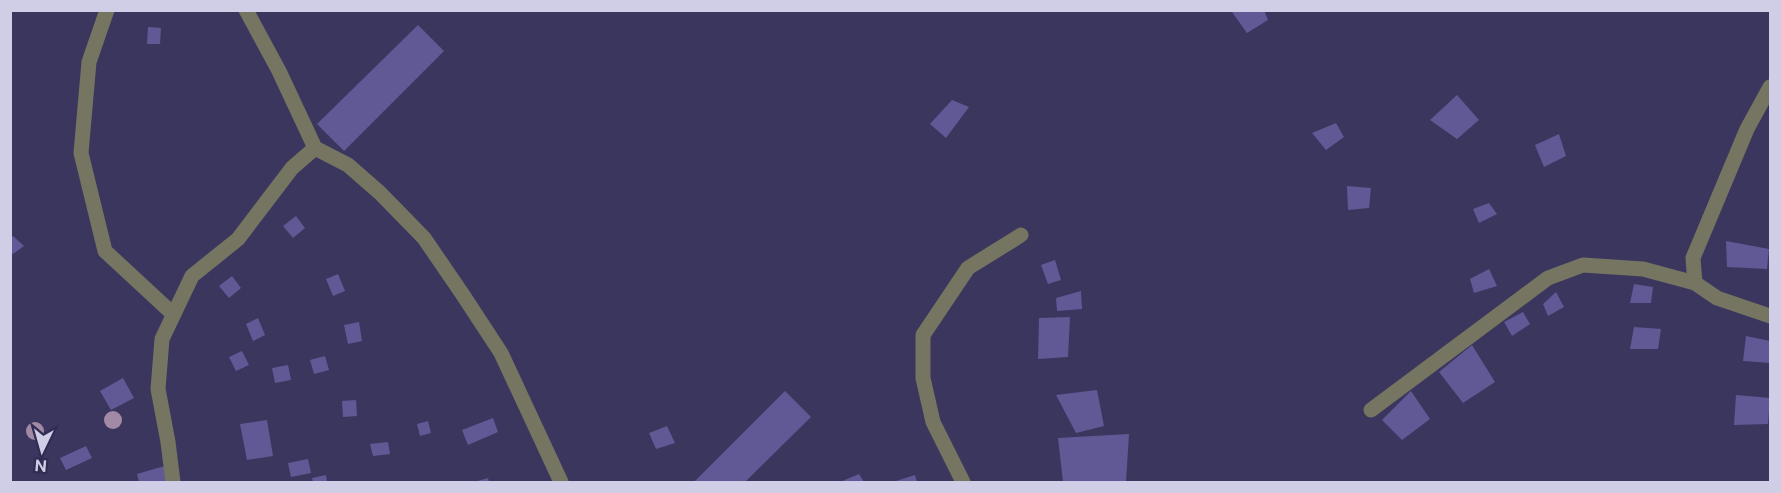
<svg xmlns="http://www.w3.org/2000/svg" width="1781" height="493" font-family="'Public Sans',sans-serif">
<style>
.building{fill:#605996}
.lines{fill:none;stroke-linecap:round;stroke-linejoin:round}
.minor{stroke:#757561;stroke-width:15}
.tree{fill:#a28aa6}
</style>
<rect width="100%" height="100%" fill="#3b365e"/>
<path class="building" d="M1236,10H1264L1268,20L1247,33L1232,12Z
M418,25L444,51L344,151L317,124Z
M148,27L161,28L160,44H147Z
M1457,95L1479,120L1457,139L1430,120Z
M952,100L969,107L946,138L930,124Z
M1336,123L1344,137L1326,150L1312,133Z
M1559,134L1566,156L1544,167L1535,145Z
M1347,186L1371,188L1369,208L1348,210Z
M1489,203L1497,214L1479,223L1473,209Z
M296,216L305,228L293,238L283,226Z
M13,236L24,246L13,254L10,251V238Z
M1726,241L1769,249L1767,269L1727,267Z
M1055,260L1061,280L1048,284L1041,265Z
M1489,269L1497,286L1474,293L1470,279Z
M338,274L345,291L333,296L326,279Z
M232,276L241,288L229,298L219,286Z
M1634,284L1653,287L1651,303H1630Z
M1081,291L1082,309L1057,311L1056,298Z
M1556,292L1564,307L1548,316L1543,304Z
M1523,312L1530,324L1512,336L1504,322Z
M1070,317L1068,357L1038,359L1039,318Z
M258,318L265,335L253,341L246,324Z
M359,322L362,341L348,344L344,325Z
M1634,327L1661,329L1658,349H1630Z
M1746,336L1770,341V363L1743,361Z
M1472,345L1495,382L1463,403L1439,372Z
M242,351L249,365L236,371L229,357Z
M325,356L329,370L314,374L310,360Z
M288,365L291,380L275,383L272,368Z
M123,378L134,398L111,410L100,391Z
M1097,390L1104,426L1076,433L1056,395Z
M785,391L811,417L745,482H694Z
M1411,391L1430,419L1402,440L1382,420Z
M1736,395L1770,398L1768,424L1734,425Z
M356,400L357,416L343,417L342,401Z
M493,418L498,432L468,445L462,430Z
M267,420L273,456L247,460L240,424Z
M428,421L431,433L420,436L417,424Z
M667,426L675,443L656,449L649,433Z
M1129,434L1126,482H1063L1058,438Z
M388,442L390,454L373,456L370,444Z
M86,446L92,458L66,470L60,458Z
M308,459L311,473L291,477L288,463Z
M168,465L166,482H139L137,474Z
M859,474L864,482H840Z
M326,475L327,482H313L312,478Z
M915,475L917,482H896V481Z
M488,478L489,482H474Z"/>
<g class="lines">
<path class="minor" d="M107,10L89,62L81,153L105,251L173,314
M246,10L279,71L315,148L348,165L380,193L424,238L463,295L501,353L561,482
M1770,87L1747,129L1693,258L1695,283L1717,298L1770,316
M1371,410L1548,278L1583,265L1643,269L1695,283
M173,482L168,442L158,389L162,339L192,276L238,239L292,168L315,148
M963,482L933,422L923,378V335L968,268L1021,235"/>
</g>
<g class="tree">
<circle cx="113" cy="420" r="9"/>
<circle cx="35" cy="431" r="9"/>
</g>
<rect width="1781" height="493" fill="none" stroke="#d0cee7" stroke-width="24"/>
<g transform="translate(42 451) rotate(185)" stroke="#312c53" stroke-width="4.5" paint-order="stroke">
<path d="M0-4.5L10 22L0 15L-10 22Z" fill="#d0cee7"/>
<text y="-9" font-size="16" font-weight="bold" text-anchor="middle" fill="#d0cee7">N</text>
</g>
</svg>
